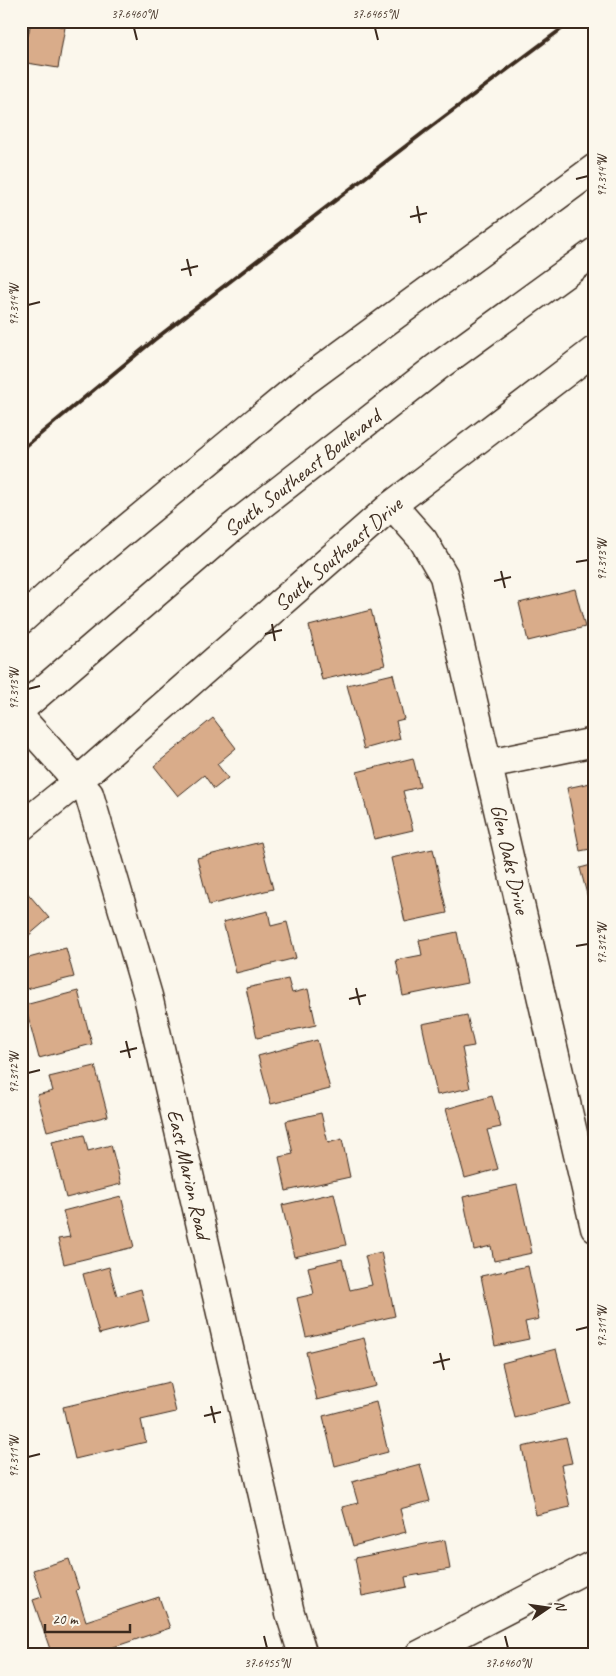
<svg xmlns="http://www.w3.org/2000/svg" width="616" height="1676" font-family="Caveat,sans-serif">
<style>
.building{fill:#d9ac8a;stroke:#3b2a1e}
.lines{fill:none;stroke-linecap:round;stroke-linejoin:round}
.street-casing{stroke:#3b2a1e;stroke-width:31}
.primary-casing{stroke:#3b2a1e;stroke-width:31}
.street{stroke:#fbf7ec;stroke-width:28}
.primary{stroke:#fbf7ec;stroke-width:28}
.rail{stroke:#3b2a1e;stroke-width:4}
.ticks{fill:none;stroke:#3b2a1e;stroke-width:2}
.labels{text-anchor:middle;stroke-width:4;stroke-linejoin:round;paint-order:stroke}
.street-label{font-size:21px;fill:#3b2a1e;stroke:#fbf7ec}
.neatline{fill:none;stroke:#3b2a1e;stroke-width:2}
.ticks-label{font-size:12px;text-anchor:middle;fill:#3b2a1e}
</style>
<rect width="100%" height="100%" fill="#fbf7ec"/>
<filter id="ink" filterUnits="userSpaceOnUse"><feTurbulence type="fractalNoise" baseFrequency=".02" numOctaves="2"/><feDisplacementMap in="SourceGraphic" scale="10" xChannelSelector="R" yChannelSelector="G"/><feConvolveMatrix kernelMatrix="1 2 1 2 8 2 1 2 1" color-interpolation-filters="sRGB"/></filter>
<g filter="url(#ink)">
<path class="building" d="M31,21L65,27L58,68L21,62V35L28,36Z
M575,589L585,627L528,641L519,603Z
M371,610L385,665L322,680L309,626Z
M393,674L404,719L396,721L400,739L364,749L347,685Z
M213,718L236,748L217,764L228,778L214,789L204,775L178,796L154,766Z
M413,758L420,787L403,791L413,830L374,839L357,772Z
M595,782V848L580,851L567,788Z
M261,842L273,889L209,905L197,858Z
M433,849L447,913L405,922L391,858Z
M595,864V912L592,913L580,868Z
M24,889L49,918L21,942V891Z
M268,911L271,926L287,922L296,958L236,973L223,922Z
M457,932L467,983L403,996L396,960L422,955L419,940Z
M66,948L74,977L22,990L21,960Z
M288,979L292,993L308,989L316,1025L257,1038L246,988Z
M78,991L92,1044L39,1058L25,1005Z
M467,1015L474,1046L462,1048L470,1088L437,1095L422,1024Z
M317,1040L330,1089L271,1104L258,1056Z
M95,1066L108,1116L47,1131L37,1095L53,1091L49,1077Z
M492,1096L501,1127L487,1130L498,1169L465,1178L446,1109Z
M321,1113L328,1143L342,1139L350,1177L286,1191L279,1157L293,1154L286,1121Z
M84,1135L88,1151L111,1145L121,1184L66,1198L52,1142Z
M517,1185L532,1253L494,1261L491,1246L474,1250L463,1197Z
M334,1193L346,1245L294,1257L282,1205Z
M121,1196L134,1247L64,1264L58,1239L70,1237L63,1211Z
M381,1252L395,1316L306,1337L297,1298L314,1294L308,1267L342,1259L350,1290L372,1285L365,1256Z
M528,1266L539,1319L525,1322L529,1339L495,1346L481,1276Z
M109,1267L117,1296L141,1289L149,1321L99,1334L83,1274Z
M364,1338L376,1386L317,1400L306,1352Z
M556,1349L570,1404L515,1418L502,1363Z
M169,1382L176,1412L141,1420L146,1442L75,1459L63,1407Z
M376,1402L388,1452L335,1466L323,1416Z
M566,1437L572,1463L561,1465L570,1507L536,1515L522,1447Z
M420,1464L430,1501L400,1509L406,1532L353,1546L342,1507L358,1503L352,1482Z
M445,1540L450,1569L405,1577L407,1587L362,1596L355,1558Z
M69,1559L79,1589L76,1590L86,1621L159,1597L170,1628L108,1649L110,1655H64L63,1652L52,1655L33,1600L42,1597L33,1570Z"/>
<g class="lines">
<defs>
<path id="street" d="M392,505L423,540L444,576L595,1228
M21,718L89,794L148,996L290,1613L303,1655
M488,764L595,742
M21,827L78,781L392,505L595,350
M419,1655L595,1564"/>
<path id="primary" d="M21,620L72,574L304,382L595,168
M21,709L229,530L437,367L595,252"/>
</defs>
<use href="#street" class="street-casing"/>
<use href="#primary" class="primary-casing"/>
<use href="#street" class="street"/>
<use href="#primary" class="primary"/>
<path class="rail" d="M21,450L154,340L428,129L572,21"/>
</g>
</g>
<path class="ticks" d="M134,28L137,40M375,28L378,40M576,179L588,176M417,206L420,223M410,217L427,213M187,259L191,276M181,270L198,266M28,305L40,302M576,562L588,560M501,571L505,588M494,581L511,577M272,624L275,641M265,634L282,630M28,689L40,686M576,946L588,944M356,988L360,1005M349,999L366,995M126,1041L130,1058M120,1052L137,1048M28,1073L40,1070M576,1330L588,1327M440,1353L444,1370M433,1363L450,1359M211,1406L215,1423M204,1416L221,1412M28,1457L40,1454M264,1636L267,1648M505,1636L508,1648"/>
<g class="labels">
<g class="street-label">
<text transform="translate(302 473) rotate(-38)" y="7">South Southeast Boulevard</text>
<text transform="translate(338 554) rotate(-41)" y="7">South Southeast Drive</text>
<text transform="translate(510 859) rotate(77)" y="7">Glen Oaks Drive</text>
<text transform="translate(189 1174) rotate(77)" y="7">East Marion Road</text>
</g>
</g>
<rect width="616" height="1676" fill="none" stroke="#fbf7ec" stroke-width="55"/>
<g transform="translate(548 1608) rotate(77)" stroke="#fbf7ec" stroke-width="4" paint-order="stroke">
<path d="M0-4L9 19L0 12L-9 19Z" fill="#3b2a1e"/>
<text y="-8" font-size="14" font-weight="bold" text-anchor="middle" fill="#3b2a1e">N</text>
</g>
<path d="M45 1624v8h85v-8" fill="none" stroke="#3b2a1e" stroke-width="2.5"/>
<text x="52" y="1624" font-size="15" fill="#3b2a1e" stroke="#fbf7ec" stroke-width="4" paint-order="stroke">20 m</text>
<rect x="28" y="28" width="560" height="1620" class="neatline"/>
<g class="ticks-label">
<text x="134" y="18">37.6460°N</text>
<text x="375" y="18">37.6465°N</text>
<text transform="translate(602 176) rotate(-90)" y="4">97.314°W</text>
<text transform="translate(14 305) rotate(-90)" y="4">97.314°W</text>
<text transform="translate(602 560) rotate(-90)" y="4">97.313°W</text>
<text transform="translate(14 689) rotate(-90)" y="4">97.313°W</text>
<text transform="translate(602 944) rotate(-90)" y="4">97.312°W</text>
<text transform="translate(14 1073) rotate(-90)" y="4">97.312°W</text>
<text transform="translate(602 1327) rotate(-90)" y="4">97.311°W</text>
<text transform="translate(14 1457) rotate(-90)" y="4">97.311°W</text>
<text x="267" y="1667">37.6455°N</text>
<text x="508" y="1667">37.6460°N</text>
</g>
</svg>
